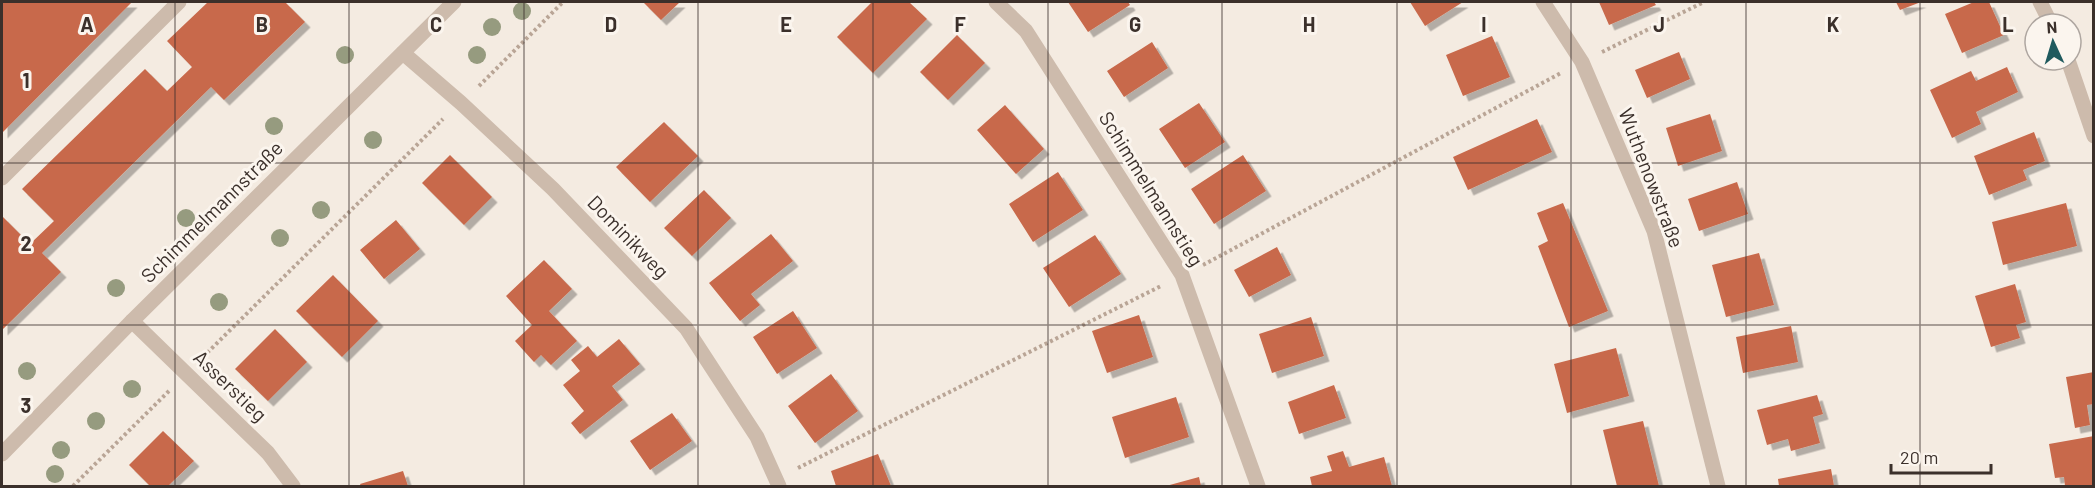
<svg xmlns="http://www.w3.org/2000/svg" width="2095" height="488" font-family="Barlow,sans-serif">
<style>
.building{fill:#c8694b;filter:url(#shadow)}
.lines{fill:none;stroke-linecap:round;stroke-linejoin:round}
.path{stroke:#b9a596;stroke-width:4;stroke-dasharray:3 3;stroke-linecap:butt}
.service{stroke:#cdbbac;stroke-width:15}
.minor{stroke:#cdbbac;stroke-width:15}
.tertiary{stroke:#cdbbac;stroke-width:15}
.tree{fill:#969b7f}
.grid{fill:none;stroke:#3b302b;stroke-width:1.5;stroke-opacity:0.55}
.labels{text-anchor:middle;stroke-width:6;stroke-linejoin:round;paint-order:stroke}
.street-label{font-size:20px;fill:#3b302b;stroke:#fbf5ee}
.grid-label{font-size:20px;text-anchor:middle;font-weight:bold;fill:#3b302b;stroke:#fbf5ee;stroke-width:6;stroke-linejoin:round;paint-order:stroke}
</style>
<defs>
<filter id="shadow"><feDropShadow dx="5.5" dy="5.5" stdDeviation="0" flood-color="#0004"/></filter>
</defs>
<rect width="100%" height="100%" fill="#f4ebe1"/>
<path class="building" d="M2,2H132L2,133Z
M208,2H285L305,22L224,100L211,87L42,253L61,272L2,330V216L30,244L54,221L22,189L145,69L167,91L192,67L167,41Z
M643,2H680L661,20Z
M872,2H909L927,19L873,73L837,37Z
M1068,2H1128L1130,5L1088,32Z
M1410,2H1463L1425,26Z
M1599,2H1654L1656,5L1609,25Z
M1896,2H1921L1900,10Z
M1974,2H1989L2004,35L1962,53L1945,14Z
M957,35L985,63L948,100L920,72Z
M1492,36L1510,77L1463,96L1446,55Z
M1152,42L1168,68L1124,97L1107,71Z
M1679,52L1690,79L1647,98L1635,70Z
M2007,67L2018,92L1976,112L1981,124L1952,138L1930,90L1971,71L1976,81Z
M1199,103L1225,142L1185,168L1159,129Z
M1005,105L1044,149L1016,174L977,130Z
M1710,114L1722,151L1678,166L1666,128Z
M1537,119L1552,152L1468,190L1453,157Z
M664,122L698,156L650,202L616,167Z
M2034,132L2045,161L2023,170L2027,180L1989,195L1974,156Z
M450,155L492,197L464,225L422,183Z
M1243,155L1266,191L1214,224L1191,189Z
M1058,172L1083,210L1033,242L1009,204Z
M1737,182L1748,214L1699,231L1688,199Z
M704,190L731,218L692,256L664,228Z
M1563,203L1608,311L1569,327L1538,246L1548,241L1537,213Z
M2066,203L2077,246L2003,265L1992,222Z
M396,220L420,249L384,279L360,250Z
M771,234L793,261L751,294L760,305L740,321L709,283Z
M1095,235L1121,274L1069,307L1043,268Z
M1277,247L1291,275L1249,297L1234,270Z
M1759,253L1774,305L1726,317L1712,265Z
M544,260L572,289L549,311L577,341L551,365L541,355L534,362L515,341L532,325L506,296Z
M333,275L378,321L342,357L296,311Z
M2015,284L2026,322L2016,325L2020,338L1991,347L1975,296Z
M793,311L817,348L777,374L753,337Z
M1139,315L1153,357L1107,373L1092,331Z
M1311,317L1324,356L1272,373L1259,334Z
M1791,326L1798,362L1743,373L1736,337Z
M275,329L307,362L268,401L235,369Z
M619,339L640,364L612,386L623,400L580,434L571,423L584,411L563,385L580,371L571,360L588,346L597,357Z
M1616,348L1629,396L1567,413L1554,364Z
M2094,372V404L2087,405L2090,425L2075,428L2066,377Z
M831,374L858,411L815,443L788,406Z
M1334,385L1346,418L1299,434L1288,402Z
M1817,395L1823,414L1813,417L1820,443L1791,451L1788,439L1767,445L1757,410Z
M1176,397L1189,437L1125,458L1112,417Z
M672,413L692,441L650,470L630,441Z
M1643,421L1659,486H1617L1603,430Z
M163,431L194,461L168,486H150L129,465Z
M2094,436V486H2065L2064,477L2055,478L2049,444Z
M1343,451L1349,467L1384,457L1392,486H1312L1310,477L1332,471L1327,456Z
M878,454L891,486H836L831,471Z
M1831,469L1834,486H1779L1778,479Z
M403,471L408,486H361L360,484Z
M1199,477L1201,486H1166Z"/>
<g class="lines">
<path class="path" d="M1602,52L1704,2
M479,86L563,2
M1203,265L1561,73
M203,357L443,119
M798,468L1161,286
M73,486L170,390"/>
<path class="service" d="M2,178L179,2"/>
<path class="minor" d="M996,2L1026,31L1182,275L1258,486
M1543,2L1582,62L1654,231L1718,486
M2040,2L2051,24
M403,53L461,103L553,189L686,328L757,437L779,486
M2068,60L2094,136
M132,321L268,453L293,486"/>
<path class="tertiary" d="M2,454L132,321L454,2"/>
</g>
<g class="tree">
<circle cx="522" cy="11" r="9"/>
<circle cx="492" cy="27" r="9"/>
<circle cx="345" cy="55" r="9"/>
<circle cx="477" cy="55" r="9"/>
<circle cx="274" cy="126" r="9"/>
<circle cx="373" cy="140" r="9"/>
<circle cx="321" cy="210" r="9"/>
<circle cx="186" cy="218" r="9"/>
<circle cx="280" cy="238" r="9"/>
<circle cx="116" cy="288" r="9"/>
<circle cx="219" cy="302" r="9"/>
<circle cx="27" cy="371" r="9"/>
<circle cx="132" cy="389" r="9"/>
<circle cx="96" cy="421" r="9"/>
<circle cx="61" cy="450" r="9"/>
<circle cx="55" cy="474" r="9"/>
</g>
<path class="grid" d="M175,2V486M349,2V486M524,2V486M698,2V486M873,2V486M1048,2V486M1222,2V486M1397,2V486M1571,2V486M1746,2V486M1920,2V486M2,163H2094M2,325H2094"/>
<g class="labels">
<g class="street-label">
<text transform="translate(1651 178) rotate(69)" y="7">Wuthenowstraße</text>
<text transform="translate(1151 189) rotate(58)" y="7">Schimmelmannstieg</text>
<text transform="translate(212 212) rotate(-45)" y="7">Schimmelmannstraße</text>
<text transform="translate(628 237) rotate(46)" y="7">Dominikweg</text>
<text transform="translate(230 386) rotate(44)" y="7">Asserstieg</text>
</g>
</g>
<g class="grid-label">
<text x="87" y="32">A</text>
<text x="262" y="32">B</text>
<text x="436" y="32">C</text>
<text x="611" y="32">D</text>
<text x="786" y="32">E</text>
<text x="960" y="32">F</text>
<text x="1135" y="32">G</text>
<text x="1309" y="32">H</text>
<text x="1484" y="32">I</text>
<text x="1659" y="32">J</text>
<text x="1833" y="32">K</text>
<text x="2008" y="32">L</text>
<text x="26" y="88">1</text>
<text x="26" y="251">2</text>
<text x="26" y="413">3</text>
</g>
<rect width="2095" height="488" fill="none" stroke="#3b302b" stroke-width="6"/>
<g transform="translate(2053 42) rotate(356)"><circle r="28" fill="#fbf5ee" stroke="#aea6a0" stroke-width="1.5"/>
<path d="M0-4.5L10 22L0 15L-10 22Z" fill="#1f5a5e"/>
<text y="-9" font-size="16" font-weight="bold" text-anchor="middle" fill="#3b302b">N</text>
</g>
<path d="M1891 464v9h100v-9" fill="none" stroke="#3b302b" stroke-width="3"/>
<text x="1900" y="464" font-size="18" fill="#3b302b" stroke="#fbf5ee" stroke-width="4.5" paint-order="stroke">20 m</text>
</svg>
